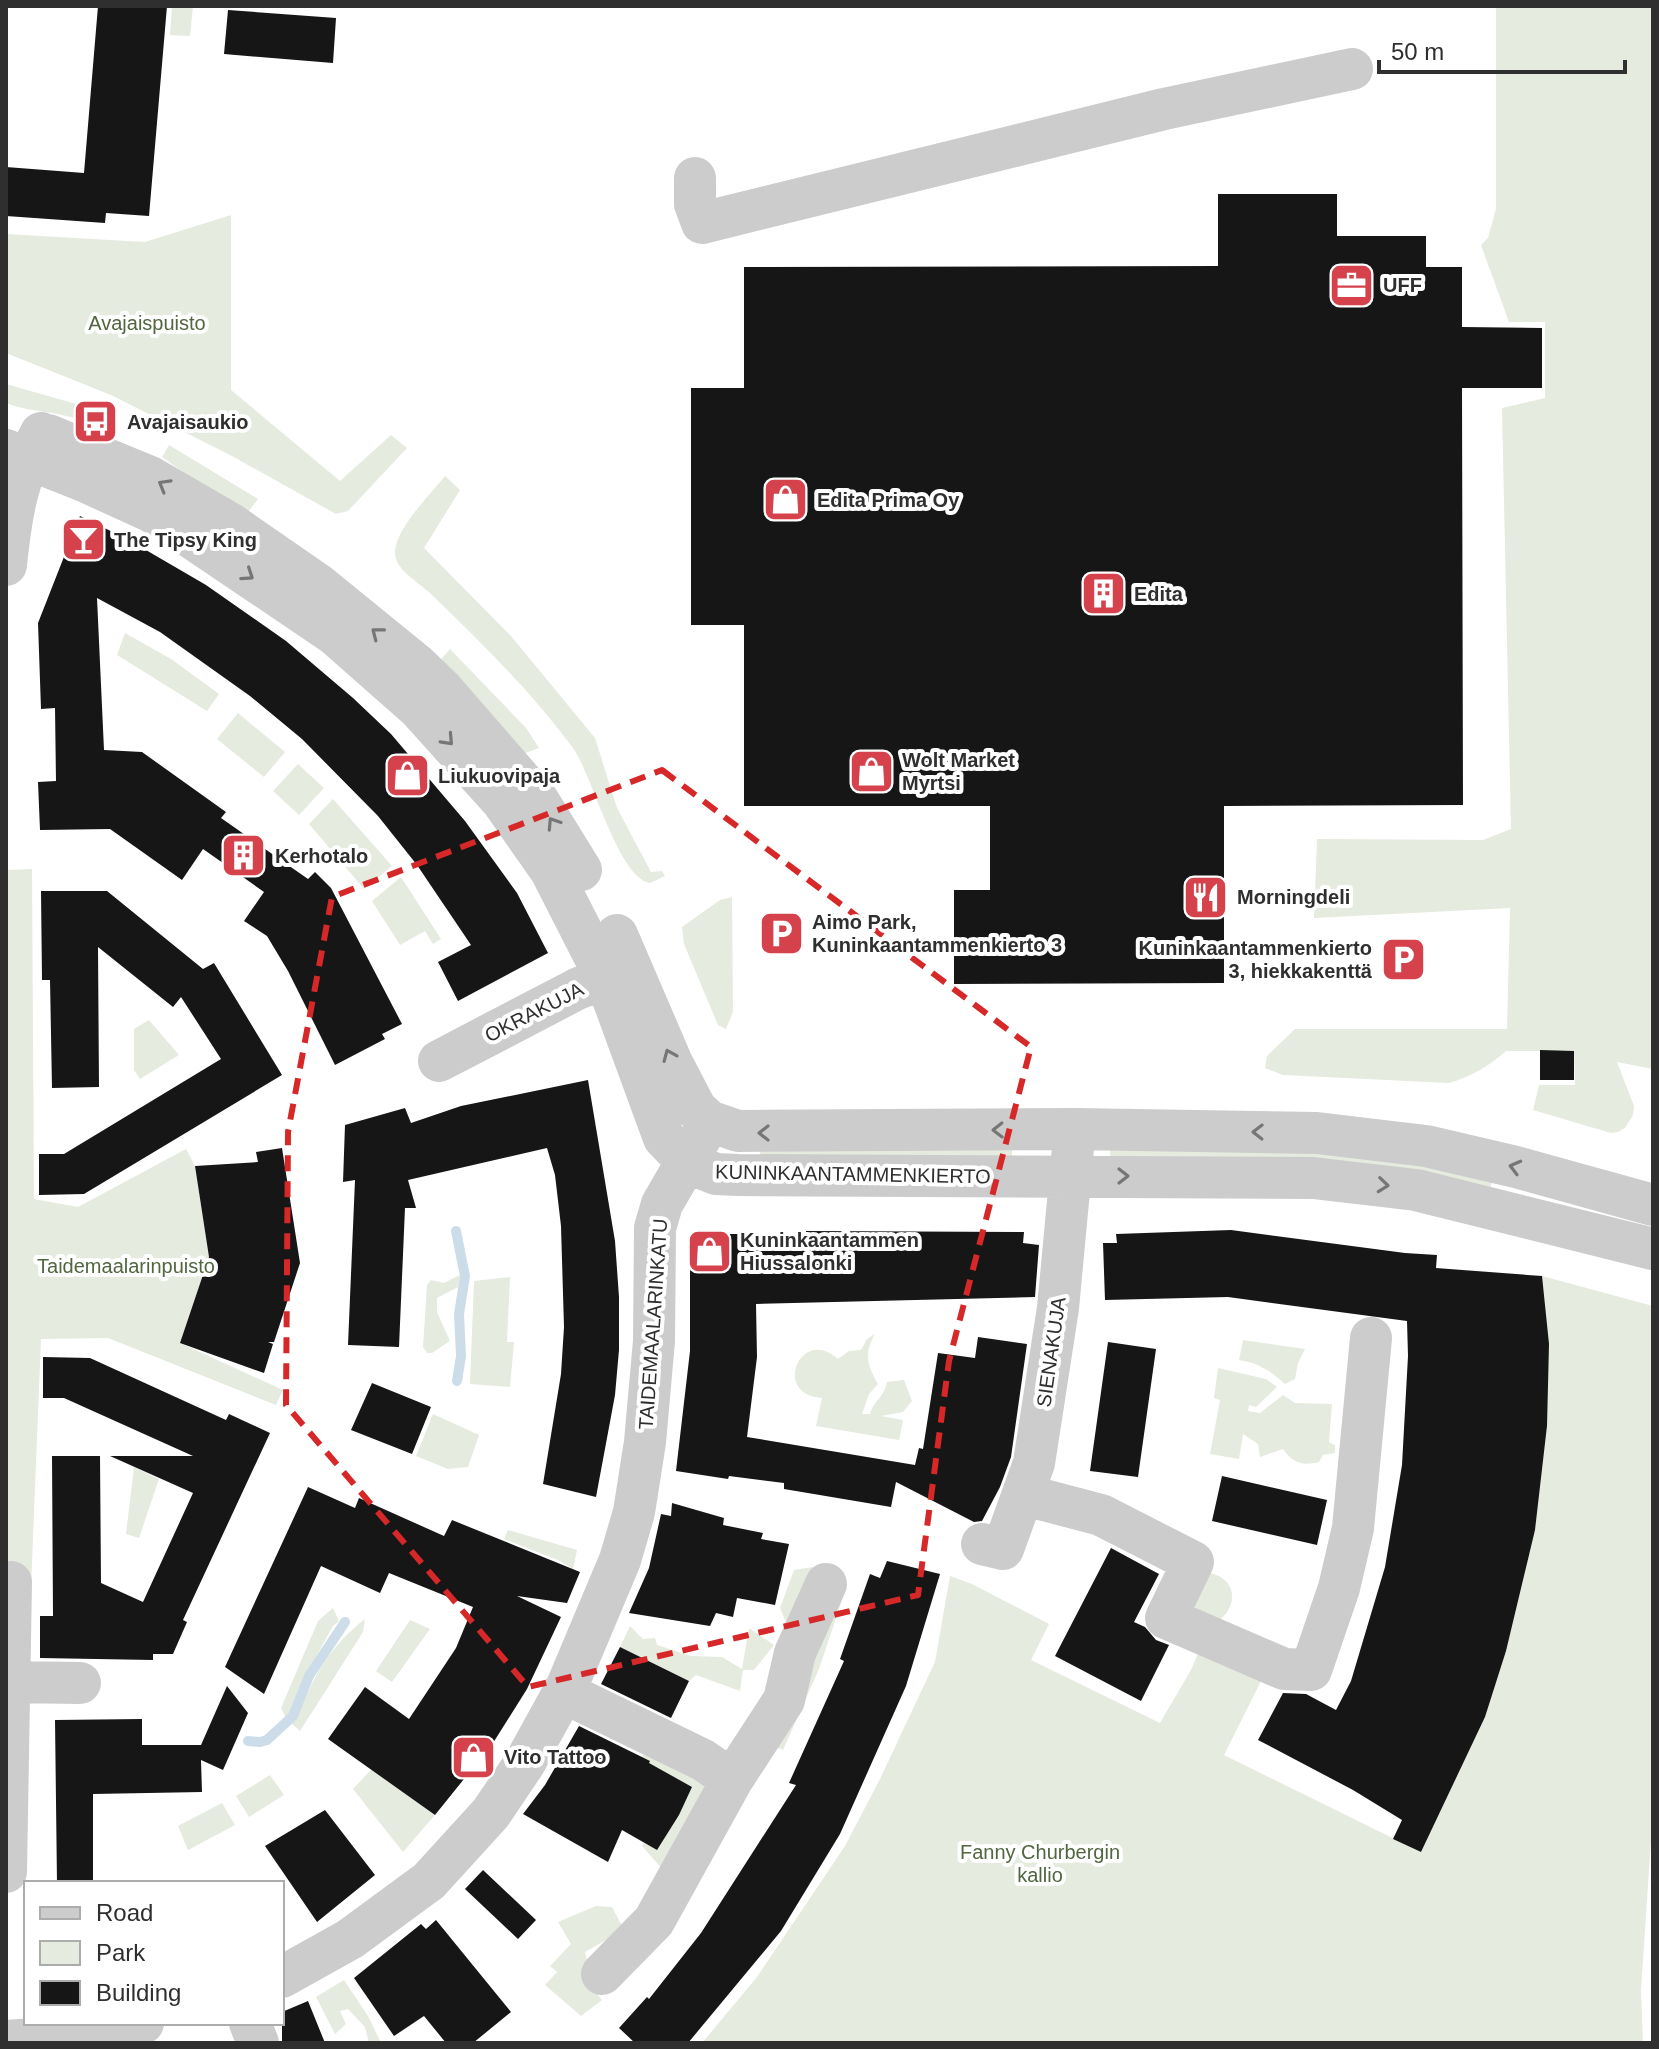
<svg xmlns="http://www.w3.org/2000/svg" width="1659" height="2049" font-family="Arial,sans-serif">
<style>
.green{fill:#e5ebde}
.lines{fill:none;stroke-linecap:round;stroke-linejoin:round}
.stream{stroke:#ccdde9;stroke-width:10}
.building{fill:#161616}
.minor{stroke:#ccc;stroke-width:42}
.oneway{stroke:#767676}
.marked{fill:none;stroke:#d62828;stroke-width:6;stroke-dasharray:16 10;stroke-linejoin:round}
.labels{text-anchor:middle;stroke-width:8;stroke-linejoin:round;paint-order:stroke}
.poi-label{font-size:20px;font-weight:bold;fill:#2f2f2f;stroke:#fff;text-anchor:start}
.park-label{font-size:20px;fill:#526640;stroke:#fff}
.street-label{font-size:20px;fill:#2f2f2f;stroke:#fff}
</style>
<rect width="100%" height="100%" fill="#fff"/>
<path class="green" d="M172,6H193L190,36L170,35Z
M1496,6H1653V1069L1617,1062L1634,1106L1633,1115L1625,1128L1618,1132L1611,1133L1533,1110L1539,1085H1575L1574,1051H1506C1489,1066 1470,1077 1449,1083L1283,1075L1265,1068L1267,1056L1295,1029H1507L1510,908L1314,918L1317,839L1483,840L1511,829L1502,408L1545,398V322H1509L1481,245L1488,238L1496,209Z
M231,215V390L340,481L391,435L407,448L348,511L336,514L232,456L111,395L6,353V234L145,242Z
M6,384L83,406L78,419C54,411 29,412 6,403Z
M169,445L258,499L245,516L162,457Z
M445,476L460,490L424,548L511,636L595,738L617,808L651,872L662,871L665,876L650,883C618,878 592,774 573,748C532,693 483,644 433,596C422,584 394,570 395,552C396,528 430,495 445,476Z
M125,633L171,659L219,694L207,711L117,655Z
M450,649L526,728L539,748L517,756L439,666L442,658Z
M238,713L285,752L264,777L217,739Z
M298,764L324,788L299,815L273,791Z
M333,799L392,866L364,889L309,824Z
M32,869L34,1199L78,1207L186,1149L195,1166L209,1257L180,1343L283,1390L276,1405L108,1338L41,1339L31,1587L6,1586V870Z
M401,877L441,939L433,944L425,931L400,945L372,901Z
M732,897L733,1012L726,1029L718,1025L684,944L682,927L720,900Z
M149,1020L179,1055L140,1079L134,1070V1029Z
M1012,1147V1166H760V1148Z
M1110,1147L1358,1149L1493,1178L1488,1197L1110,1166Z
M460,1275L458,1287L437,1298V1312L450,1341L432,1353H427L423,1347L427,1285L431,1280L444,1283Z
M1542,1276L1653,1306V1810L1641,1990L1643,2043H702L757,1977L845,1846L880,1779L935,1662L950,1576L972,1584L1049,1624L1031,1660L1160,1723L1191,1670L1202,1644L1265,1673L1224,1755L1421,1852L1485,1717L1506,1651L1535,1530L1547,1426Z
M510,1277L507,1342H514L510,1387L470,1384L474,1281Z
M875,1334C864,1353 867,1365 878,1384L869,1394L862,1414H870C874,1400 884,1398 887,1382L904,1380L912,1401L903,1412L881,1416L903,1420L899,1440L816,1426L822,1398C771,1395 801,1325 838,1359L849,1351L861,1350L867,1339Z
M1243,1340L1305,1349L1298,1363L1295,1379L1285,1384C1271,1371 1258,1363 1239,1360Z
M1218,1368L1266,1379L1277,1387L1256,1407L1249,1405L1248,1411L1260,1413L1283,1395L1295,1403L1332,1404L1329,1442L1335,1445V1453L1323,1455L1319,1462C1302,1466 1293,1463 1283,1449L1260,1457L1258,1444L1243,1434L1239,1459L1210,1454L1220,1400L1214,1398Z
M433,1414L479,1435L468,1467L448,1469L416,1456Z
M134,1467L159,1479L139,1538L126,1534Z
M508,1530L577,1550L573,1569L558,1560L504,1539Z
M813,1567L788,1627L780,1608L794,1570Z
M1210,1573C1235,1578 1239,1603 1221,1619L1196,1618L1186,1589Z
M843,1597L819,1669L783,1750L774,1746L808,1655Z
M333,1608L339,1621L333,1626L303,1680L295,1706L286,1718L281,1708L318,1621Z
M365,1619L363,1632L300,1731L291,1723C304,1707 308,1688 319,1671C330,1651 349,1631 365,1619Z
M410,1620L430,1629L392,1682L376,1671Z
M630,1626L643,1639L655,1638L657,1645L691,1656L722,1657L742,1669L749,1628L774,1645L754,1670H743L740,1691L696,1675L689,1681L620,1647Z
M650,1746L701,1776L705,1788L664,1871L642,1846L644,1843L657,1849L679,1815L692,1787L640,1759Z
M387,1753L379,1775L435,1815L403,1852L353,1789Z
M270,1775L284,1795L249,1817L236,1796Z
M222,1803L235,1825L188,1850L178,1826Z
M596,1906L612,1907L622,1926L620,1932L585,1952L596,1993L602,2000L581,2016L545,1985L557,1972L550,1966L571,1944L558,1922Z
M344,1980L368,2016L381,2043H369L365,2027L348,2009L340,2011L346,2024L335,2034L316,1997Z"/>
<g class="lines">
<path class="stream" d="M456,1231L465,1276L459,1314L461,1356L457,1381
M248,1741L260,1742L267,1740L293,1716L309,1676L345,1622"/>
</g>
<path class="building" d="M98,6H167L149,216L106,213L105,223L6,216V167L84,173Z
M228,10L336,18L333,63L224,54Z
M1218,194H1337V236H1426V267H1462V327L1542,328V388H1462L1463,805L1224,806V983L954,984V890H990V806H744V625H691V388H744V267L1218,266Z
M80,516L127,539L206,585L286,641L353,698L391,734L465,821L517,893L548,953L458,1001L438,962L471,945L417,865L378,816L302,739L250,696L160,632L97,598L104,750L142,752L226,812L221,818L308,879L315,872L331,888L402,1024L382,1034L385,1039L335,1065L288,971L267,936L244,921L264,892L203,849L182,880L110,829L40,830L38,782L56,781L55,708L41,709L38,623Z
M41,891H107L203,969L214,963L282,1075L84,1194L39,1195V1154H64L221,1059L181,997L173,1007L98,947L99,1087L52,1088L50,980H42Z
M1540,1050L1574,1051V1080H1540Z
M588,1080L615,1241L619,1297V1350L615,1395L596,1497L543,1484L561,1374L564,1327L561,1226L555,1175L547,1148L408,1180L416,1208H405L399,1347L348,1345L355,1180L343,1182L345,1125L405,1108L411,1123L461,1106Z
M282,1148L300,1263L274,1342H268L273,1344L264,1373L180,1343L209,1257L195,1166L258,1162L256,1152Z
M1231,1230L1405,1253L1437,1255L1436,1268L1542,1276L1549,1344L1547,1426L1535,1530L1506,1651L1485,1717L1421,1852L1393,1839L1402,1820L1353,1790L1258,1740L1283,1693L1306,1694L1336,1710L1351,1681L1385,1567L1402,1465L1408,1356L1407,1321L1228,1297L1105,1300L1103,1243H1117L1116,1234Z
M806,1231L1024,1232L1023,1243L1039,1245L1035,1297L756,1304L757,1357L747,1437L915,1465L919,1448L923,1449L938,1353L975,1358L978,1337L1027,1344L1011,1457L1000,1487L982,1521L974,1522L896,1482L891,1507L784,1489V1483L729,1476L728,1479L676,1471L690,1351V1245L730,1244V1234H806Z
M1108,1342L1156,1349L1138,1477L1090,1471Z
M43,1357L90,1358L226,1420L229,1414L270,1433L183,1620L187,1622L173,1654H153V1660L40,1658V1616H53L52,1456H100L101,1583L143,1602L193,1493L110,1456H193L64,1398H43Z
M372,1383L431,1407L412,1454L351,1430Z
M1222,1476L1327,1500L1317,1545L1212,1521Z
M308,1487L355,1508L359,1498L444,1536L452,1520L580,1572L567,1603L517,1596L561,1617L527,1689L493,1743L435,1815L328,1739L365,1687L409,1719L456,1648L473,1607L389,1573L380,1593L321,1566L264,1694L225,1667Z
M672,1503L724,1518L723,1525L763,1533L761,1539L789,1544L775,1605L737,1598L733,1617L716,1613L710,1626L629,1613L649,1568L661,1514L671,1516Z
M1111,1548L1159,1574L1134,1622L1145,1627L1156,1640L1169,1645L1141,1701L1055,1656Z
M887,1561L940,1574L906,1686L840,1834L781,1931L688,2043H635L619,2028L647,1997L649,1999L701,1933L796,1785L789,1783L844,1661L840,1659L870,1574L880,1578Z
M620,1647L689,1681L671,1718L601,1684Z
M227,1686L248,1713L223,1770L201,1760L202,1792L93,1794V1883H57L55,1720L142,1719V1745H201Z
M579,1726L650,1761L649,1763L692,1787L679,1815L657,1850L622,1830L608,1862L523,1814L545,1785Z
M325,1810L375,1875L317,1922L265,1846Z
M483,1870L536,1920L518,1939L465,1889Z
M436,1920L511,2012L473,2043H446L424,2016L394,2036L354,1978L421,1924L426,1929Z
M308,2001L325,2043H282V2012Z"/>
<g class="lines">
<path class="minor" d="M695,178V204L702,223L1164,109L1352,69
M48,435L150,477L231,524L319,585L416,664L443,690L536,797L581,870
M6,450L84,481L152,512L186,534L334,634L418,708L502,801L551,871L605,977L664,1138L688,1163L716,1174L738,1175L1313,1178L1416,1190L1653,1249
M6,565C11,515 17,478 41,433
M617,935L672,1063L696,1109L709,1121L738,1131L1075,1129L1317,1133L1426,1146L1516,1167L1653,1205
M439,1061L577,989L630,967
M1025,1495L1101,1515L1193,1562L1166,1618L1284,1669L1311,1670L1339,1588L1353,1528L1371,1338
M982,1544L1003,1549L1034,1463L1058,1308L1073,1148
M9,1682L80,1683
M563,1692L703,1760L732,1780
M6,1872L11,1582
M602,1974L654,1921L732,1780L784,1700L795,1653L826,1584
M282,1977L350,1939L429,1881L491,1813L524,1764L567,1686L620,1560L634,1512L645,1442L654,1341L655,1228L662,1204L701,1137
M250,2023L258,2043
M6,2041L76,2036L143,2023"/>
</g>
<defs><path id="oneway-chevron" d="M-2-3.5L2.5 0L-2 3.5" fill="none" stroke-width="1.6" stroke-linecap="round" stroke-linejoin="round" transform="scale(2)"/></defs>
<g class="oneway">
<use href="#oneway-chevron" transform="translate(164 485) rotate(-150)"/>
<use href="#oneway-chevron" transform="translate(248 575) rotate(34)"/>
<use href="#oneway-chevron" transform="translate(377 633) rotate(-142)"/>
<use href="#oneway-chevron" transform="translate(448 740) rotate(47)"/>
<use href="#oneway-chevron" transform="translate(553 823) rotate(-123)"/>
<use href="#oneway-chevron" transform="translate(669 1055) rotate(-113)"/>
<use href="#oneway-chevron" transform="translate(998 1130) rotate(179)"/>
<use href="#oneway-chevron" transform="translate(1258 1132) rotate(-179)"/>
<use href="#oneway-chevron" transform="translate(764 1133) rotate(-180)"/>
<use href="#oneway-chevron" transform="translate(1515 1167) rotate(-165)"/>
<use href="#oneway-chevron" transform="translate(1123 1176)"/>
<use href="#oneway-chevron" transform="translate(1383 1185) rotate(6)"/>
</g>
<path class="marked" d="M662,770L1031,1047L949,1361L918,1595L528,1687L286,1405L288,1132L332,897Z"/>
<defs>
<symbol id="office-square" viewBox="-11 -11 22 22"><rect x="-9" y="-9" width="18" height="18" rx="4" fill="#d5424c" stroke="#fff"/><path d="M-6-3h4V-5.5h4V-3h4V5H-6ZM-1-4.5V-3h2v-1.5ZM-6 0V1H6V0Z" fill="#fff"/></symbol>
<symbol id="bus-square" viewBox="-11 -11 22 22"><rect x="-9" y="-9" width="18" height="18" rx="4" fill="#d5424c" stroke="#fff"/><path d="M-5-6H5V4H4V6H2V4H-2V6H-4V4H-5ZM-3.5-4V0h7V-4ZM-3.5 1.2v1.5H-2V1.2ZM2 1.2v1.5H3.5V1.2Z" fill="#fff"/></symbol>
<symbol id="shop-square" viewBox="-11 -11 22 22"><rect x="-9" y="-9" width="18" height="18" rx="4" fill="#d5424c" stroke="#fff"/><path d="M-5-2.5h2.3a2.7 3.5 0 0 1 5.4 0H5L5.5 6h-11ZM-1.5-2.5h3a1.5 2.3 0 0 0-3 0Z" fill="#fff"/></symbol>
<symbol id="bar-square" viewBox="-11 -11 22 22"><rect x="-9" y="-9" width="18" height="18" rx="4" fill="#d5424c" stroke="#fff"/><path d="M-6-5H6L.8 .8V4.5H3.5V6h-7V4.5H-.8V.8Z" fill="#fff"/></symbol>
<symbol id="building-square" viewBox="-11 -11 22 22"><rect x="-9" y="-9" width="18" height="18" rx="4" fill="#d5424c" stroke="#fff"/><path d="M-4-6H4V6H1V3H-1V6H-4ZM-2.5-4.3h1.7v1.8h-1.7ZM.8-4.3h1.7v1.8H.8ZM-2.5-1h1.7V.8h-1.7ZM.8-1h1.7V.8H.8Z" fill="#fff"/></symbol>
<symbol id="restaurant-square" viewBox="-11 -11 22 22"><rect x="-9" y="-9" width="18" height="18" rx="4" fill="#d5424c" stroke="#fff"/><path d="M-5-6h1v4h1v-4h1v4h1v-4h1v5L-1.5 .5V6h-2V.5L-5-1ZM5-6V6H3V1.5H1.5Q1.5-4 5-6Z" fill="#fff"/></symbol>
<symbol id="parking-square" viewBox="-11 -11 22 22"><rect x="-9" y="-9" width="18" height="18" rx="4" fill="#d5424c" stroke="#fff"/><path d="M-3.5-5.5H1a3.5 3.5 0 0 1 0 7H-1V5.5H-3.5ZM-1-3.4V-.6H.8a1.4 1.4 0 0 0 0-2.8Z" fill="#fff"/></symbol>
</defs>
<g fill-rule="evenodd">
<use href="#office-square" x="1326" y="260" width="51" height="51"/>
<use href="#bus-square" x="70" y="396" width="51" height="51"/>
<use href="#shop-square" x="760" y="474" width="51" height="51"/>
<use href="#bar-square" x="58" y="514" width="51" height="51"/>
<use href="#building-square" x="1078" y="568" width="51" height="51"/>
<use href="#shop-square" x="846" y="746" width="51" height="51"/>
<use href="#shop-square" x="382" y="750" width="51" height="51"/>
<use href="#building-square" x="218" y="830" width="51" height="51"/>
<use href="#restaurant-square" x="1180" y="872" width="51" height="51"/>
<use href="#parking-square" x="756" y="908" width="51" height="51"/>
<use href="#parking-square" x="1378" y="934" width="51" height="51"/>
<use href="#shop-square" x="684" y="1226" width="51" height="51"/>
<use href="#shop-square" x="448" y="1732" width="51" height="51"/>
</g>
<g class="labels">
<g class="poi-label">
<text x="1383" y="292">UFF</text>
<text x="127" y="429">Avajaisaukio</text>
<text x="817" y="507">Edita Prima Oy</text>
<text x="114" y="547">The Tipsy King</text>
<text x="1134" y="601">Edita</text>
<text x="902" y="767">Wolt Market<tspan x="902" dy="23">Myrtsi</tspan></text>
<text x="438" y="783">Liukuovipaja</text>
<text x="275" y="863">Kerhotalo</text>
<text x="1237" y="904">Morningdeli</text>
<text x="812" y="929">Aimo Park,<tspan x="812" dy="23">Kuninkaantammenkierto 3</tspan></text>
<text x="1372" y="955" text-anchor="end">Kuninkaantammenkierto<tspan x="1372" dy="23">3, hiekkakenttä</tspan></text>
<text x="740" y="1247">Kuninkaantammen<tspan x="740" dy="23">Hiussalonki</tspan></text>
<text x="504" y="1764">Vito Tattoo</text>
</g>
<g class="park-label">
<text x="147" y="330">Avajaispuisto</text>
<text x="126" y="1273">Taidemaalarinpuisto</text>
<text x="1040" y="1859">Fanny Churbergin<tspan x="1040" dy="23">kallio</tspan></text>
</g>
<g class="street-label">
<text transform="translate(534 1012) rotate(-27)" y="7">OKRAKUJA</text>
<text transform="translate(853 1174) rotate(1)" y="7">KUNINKAANTAMMENKIERTO</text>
<text transform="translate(653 1324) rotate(-86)" y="7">TAIDEMAALARINKATU</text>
<text transform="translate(1051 1352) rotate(-82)" y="7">SIENAKUJA</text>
</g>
</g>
<rect width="1659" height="2049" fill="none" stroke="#2f2f2f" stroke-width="16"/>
<rect x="24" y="1881" width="260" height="144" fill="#ffffff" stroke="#acacac" stroke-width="2"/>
<rect x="40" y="1907" width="40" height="12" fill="#cccccc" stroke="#acacac" stroke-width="2"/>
<text x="96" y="1921" font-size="24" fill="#2f2f2f">Road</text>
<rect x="40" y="1941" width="40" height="24" fill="#e5ebde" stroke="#acacac" stroke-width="2"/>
<text x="96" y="1961" font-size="24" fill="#2f2f2f">Park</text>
<rect x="40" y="1981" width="40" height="24" fill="#161616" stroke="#acacac" stroke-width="2"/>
<text x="96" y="2001" font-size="24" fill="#2f2f2f">Building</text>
<path d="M1379 60v12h246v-12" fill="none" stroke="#2f2f2f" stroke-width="4"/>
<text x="1391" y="60" font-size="24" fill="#2f2f2f" stroke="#ffffff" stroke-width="6" paint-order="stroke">50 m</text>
</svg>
